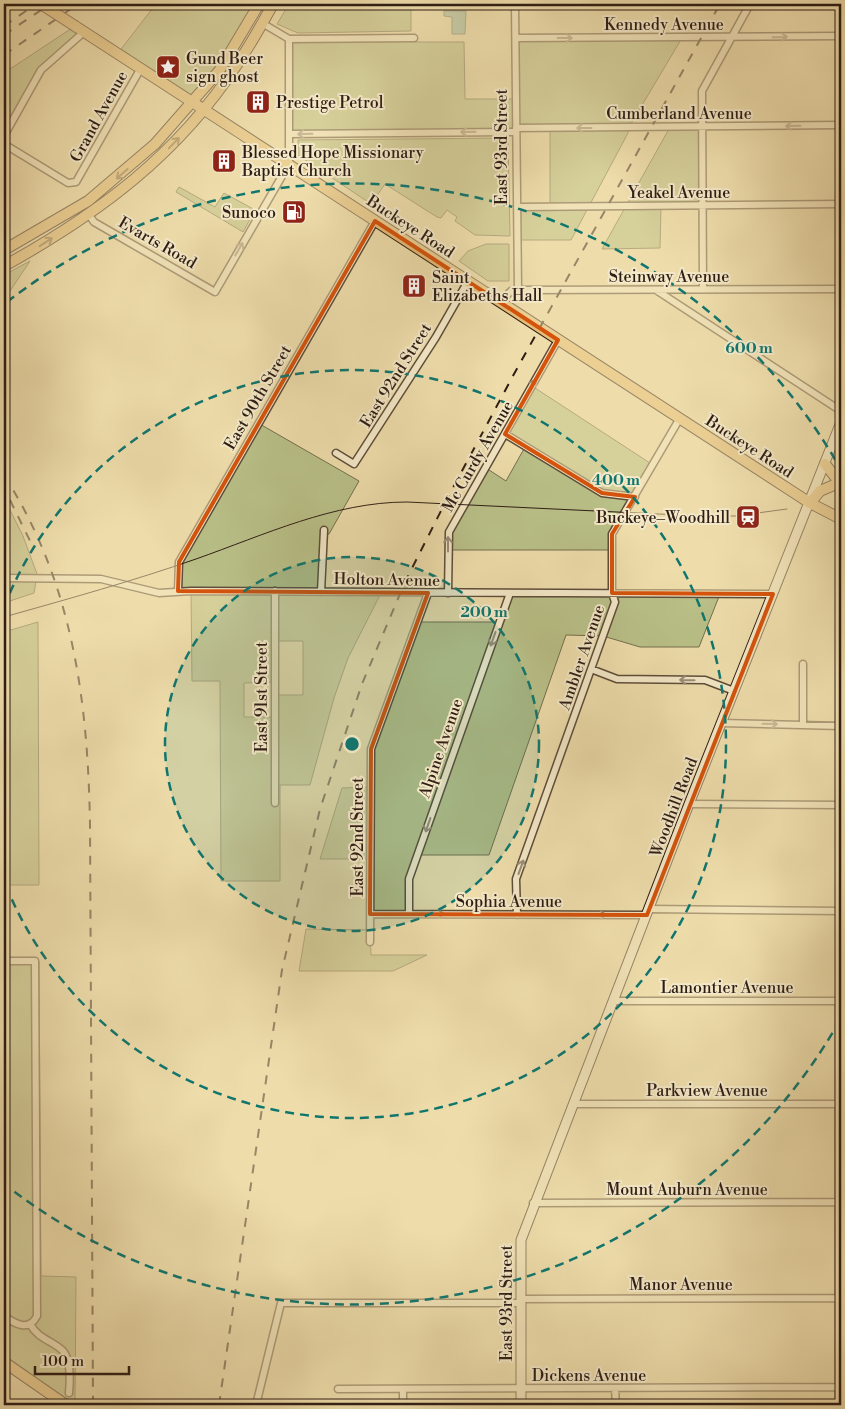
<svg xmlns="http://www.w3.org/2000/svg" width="845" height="1409" font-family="'Libre Bodoni',serif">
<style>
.green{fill:#b9c088;stroke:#746e4e;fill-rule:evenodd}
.water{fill:#9bbda4;stroke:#6f7d6b}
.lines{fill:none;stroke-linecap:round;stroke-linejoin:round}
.street-casing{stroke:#5e4d3a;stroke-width:9}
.secondary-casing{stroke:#2e1d15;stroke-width:11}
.primary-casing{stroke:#2e1d15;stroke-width:12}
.street{stroke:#f4e9c8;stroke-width:6}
.secondary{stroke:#f4e9c8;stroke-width:9}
.primary{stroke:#e7be76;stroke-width:10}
.tram{stroke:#2e1d15;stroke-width:1}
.rail{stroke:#2e1d15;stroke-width:2;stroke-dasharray:9 9;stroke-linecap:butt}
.primary-bridge-casing{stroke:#2e1d15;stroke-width:12;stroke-linecap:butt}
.primary-bridge{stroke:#e7be76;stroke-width:10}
.oneway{stroke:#9b8d77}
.oneway2{stroke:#8a6e46}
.marked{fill:none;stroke:#d5530d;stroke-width:4;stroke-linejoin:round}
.ring{fill:none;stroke:#0f766e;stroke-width:2.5;stroke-dasharray:9 6}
.labels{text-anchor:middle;stroke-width:4;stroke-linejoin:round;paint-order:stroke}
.street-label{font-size:16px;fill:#2e1d15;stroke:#f4e9c8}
.poi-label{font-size:16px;fill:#2e1d15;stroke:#f4e9c8;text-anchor:start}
.centre{fill:#0f766e;stroke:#f4e9c8;stroke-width:2.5}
.ring-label{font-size:15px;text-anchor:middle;font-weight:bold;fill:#0f766e;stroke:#f4e9c8;stroke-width:4;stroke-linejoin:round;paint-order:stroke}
</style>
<rect width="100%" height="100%" fill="#eeddab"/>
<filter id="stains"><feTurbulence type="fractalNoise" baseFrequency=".004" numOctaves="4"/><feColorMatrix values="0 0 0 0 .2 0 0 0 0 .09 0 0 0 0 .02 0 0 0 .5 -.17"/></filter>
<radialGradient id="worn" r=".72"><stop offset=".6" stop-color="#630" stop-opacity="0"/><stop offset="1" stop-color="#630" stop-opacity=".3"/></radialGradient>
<path class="green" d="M182,4H259L193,102L118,53L152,9H181Z
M289,4H425H411V31L298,33L277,24Z
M75,26L84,32L44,66L4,136V73Z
M414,38V42H464L465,99H516V38H682L629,127L628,133L571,240H517V207L550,206V128H517L516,132L289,134V39Z
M670,127H703L702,205L661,206L660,248L602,249Z
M508,138L510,236L475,235L455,221L457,217L447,210L441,218L437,217L385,184L371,204L298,155V140Z
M179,187L215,207L224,193L255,210L243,232L176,192Z
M486,244H509V281H488L459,261L468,251Z
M30,261L4,300V275Z
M532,386L653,465L612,534V550H448V534L486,468L506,481L525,447L505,434Z
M258,423L359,481L329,534L322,535L321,591L381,593L348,658L334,698L310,785H280V881H221L220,681H192L191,591H178V564ZM274,641H303V695H274V717H244V683L274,682Z
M4,498L23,536L37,574L34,593L4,603Z
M510,593L720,594L699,647H640L603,636L566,635L489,855H418L409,879V914H370V859H320L342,788L371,787V749L417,622H499Z
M38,622L39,885H4V632Z
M306,929L370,930L371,955H427L393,971H299Z
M4,961H39L41,1276L76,1277L75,1405H66L4,1362Z"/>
<path class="water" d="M444,11H466L465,34H452V17L444,16Z"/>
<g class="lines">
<defs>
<path id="street" d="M515,4L518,290
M262,23L289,39L414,38
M516,38L841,36
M516,128L841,125
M289,134L516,132
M4,136L41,70L84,32
M4,144L68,183L76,182L141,68
M517,207L841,204
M89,215L94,222L215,292L289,164V39
M703,289L702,91L750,4
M656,290L841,411
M500,302L511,291L518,290L841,289
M505,434L602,493L635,497
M336,453L354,464L436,337L468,281
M4,578L101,579L159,593L191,591L773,594
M178,591L179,562L375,221
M275,591V803
M321,592L324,530
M448,593L449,532L558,340
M803,664V725
M591,669L617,679L705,680L734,691
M721,723L841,726
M689,804L841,805
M649,909L841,911
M370,914L647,915
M409,914V879L510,593
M517,915L516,879L615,602L612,593V534L680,418
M370,942L371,749L428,593
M4,961H35L37,1316C29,1332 15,1324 4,1316
M613,1001H841
M839,1001V1405
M573,1104H841
M533,1203L841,1202
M521,1299L841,1298
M30,1324C39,1340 52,1340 63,1351C71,1360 70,1382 69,1393
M615,1388L616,1405
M338,1389L841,1387
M403,1389V1405
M256,1405L281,1303H521"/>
<path id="secondary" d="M521,1405V1240L689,804L841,422"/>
<path id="primary" d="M75,26L810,503L841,519
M4,250L88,201L155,144L219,71L259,4
M4,266C98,214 178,155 238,63C251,44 262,24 273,4
M825,464L840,483
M810,503L820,491L841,482
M4,1362L66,1405"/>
</defs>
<use href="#street" class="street-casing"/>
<use href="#secondary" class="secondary-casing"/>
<use href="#primary" class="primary-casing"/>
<use href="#street" class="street"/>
<use href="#secondary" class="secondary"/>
<use href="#primary" class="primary"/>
<path class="tram" d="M840,499H841
M4,617C68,599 133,581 196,559C264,535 334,502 407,502L701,516H735L787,509"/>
<path class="rail" d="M4,26L36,4
M4,35L50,4
M4,55L78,4
M4,475C73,583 88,701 90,826L93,1405
M10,500L32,545
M219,1405L282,970L320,809L362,684L405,582L448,497L514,374L720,4"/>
<defs>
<path id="primary-bridge" d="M41,4L75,26"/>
</defs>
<use href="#primary-bridge" class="primary-bridge-casing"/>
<use href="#primary-bridge" class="primary-bridge"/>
</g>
<defs><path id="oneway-shaft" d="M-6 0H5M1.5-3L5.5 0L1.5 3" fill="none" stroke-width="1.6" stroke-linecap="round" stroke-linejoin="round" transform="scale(1.25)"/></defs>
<g class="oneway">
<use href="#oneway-shaft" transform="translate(780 37) rotate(-1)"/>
<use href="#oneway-shaft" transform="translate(565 38)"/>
<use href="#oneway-shaft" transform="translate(793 126) rotate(179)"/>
<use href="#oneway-shaft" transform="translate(584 128) rotate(180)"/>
<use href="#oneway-shaft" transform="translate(468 132) rotate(179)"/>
<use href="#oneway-shaft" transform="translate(305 134) rotate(179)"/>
<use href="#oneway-shaft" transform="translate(239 249) rotate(-60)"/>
<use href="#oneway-shaft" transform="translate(532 386) rotate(-61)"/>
<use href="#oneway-shaft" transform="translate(448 544) rotate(-90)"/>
<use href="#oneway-shaft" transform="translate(493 639) rotate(110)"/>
<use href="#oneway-shaft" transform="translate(687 680) rotate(-179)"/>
<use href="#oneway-shaft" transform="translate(770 724) rotate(1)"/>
<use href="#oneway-shaft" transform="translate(428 825) rotate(109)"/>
<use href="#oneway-shaft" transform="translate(521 867) rotate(-70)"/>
<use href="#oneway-shaft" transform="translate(437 914)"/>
<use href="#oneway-shaft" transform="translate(599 915)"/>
</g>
<g class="oneway2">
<use href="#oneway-shaft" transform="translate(174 143) rotate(-46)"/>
<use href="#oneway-shaft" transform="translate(122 174) rotate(139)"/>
<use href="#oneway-shaft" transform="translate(46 242) rotate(-33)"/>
</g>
<path d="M0 0H845V1409H0ZM375,221L558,340L505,434L602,493L635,497L612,534V593L773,594L647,915L370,914L371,749L428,593L178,591L179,562Z" fill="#eeddab" fill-opacity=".55" fill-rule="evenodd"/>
<path class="marked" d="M375,221L558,340L505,434L602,493L635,497L612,534V593L773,594L647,915L370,914L371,749L428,593L178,591L179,562Z"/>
<circle cx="352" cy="744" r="187" fill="#0f766e" fill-opacity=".12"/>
<g class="ring">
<circle cx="352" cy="744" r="187"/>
<path d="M4 607A374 374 0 1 1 4 881"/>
<path d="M840 1020A561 561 0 0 1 7 1186M7 302A561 561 0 0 1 840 468"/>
</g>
<defs>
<symbol id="sight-square" viewBox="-11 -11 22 22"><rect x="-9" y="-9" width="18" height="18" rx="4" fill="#8f2418" stroke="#f4e9c8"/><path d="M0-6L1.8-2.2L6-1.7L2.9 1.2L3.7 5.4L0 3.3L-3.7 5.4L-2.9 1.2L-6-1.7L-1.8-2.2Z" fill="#fff"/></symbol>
<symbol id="building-square" viewBox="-11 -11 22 22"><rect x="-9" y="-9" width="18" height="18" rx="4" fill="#8f2418" stroke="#f4e9c8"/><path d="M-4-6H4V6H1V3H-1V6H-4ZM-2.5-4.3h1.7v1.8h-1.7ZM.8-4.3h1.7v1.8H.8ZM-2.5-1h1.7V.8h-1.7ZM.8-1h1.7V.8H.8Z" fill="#fff"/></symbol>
<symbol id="fuel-square" viewBox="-11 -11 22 22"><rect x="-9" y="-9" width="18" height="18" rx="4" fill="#8f2418" stroke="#f4e9c8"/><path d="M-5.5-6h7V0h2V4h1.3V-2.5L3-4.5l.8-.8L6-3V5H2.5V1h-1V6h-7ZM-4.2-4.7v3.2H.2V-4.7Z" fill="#fff"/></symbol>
<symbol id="station-square" viewBox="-11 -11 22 22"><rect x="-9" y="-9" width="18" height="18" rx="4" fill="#8f2418" stroke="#f4e9c8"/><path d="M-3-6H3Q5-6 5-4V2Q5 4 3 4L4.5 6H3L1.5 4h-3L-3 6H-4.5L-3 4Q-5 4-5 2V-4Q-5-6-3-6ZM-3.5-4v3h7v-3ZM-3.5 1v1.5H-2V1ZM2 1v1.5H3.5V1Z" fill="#fff"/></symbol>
</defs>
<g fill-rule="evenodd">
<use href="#sight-square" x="154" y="53" width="28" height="28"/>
<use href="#building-square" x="244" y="88" width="28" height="28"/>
<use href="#building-square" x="210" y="147" width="28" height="28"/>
<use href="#fuel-square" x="280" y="198" width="28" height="28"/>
<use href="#building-square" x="400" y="272" width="28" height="28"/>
<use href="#station-square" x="734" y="503" width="28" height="28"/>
</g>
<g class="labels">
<g class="street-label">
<text x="664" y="30">Kennedy Avenue</text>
<text x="679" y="119">Cumberland Avenue</text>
<text transform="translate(98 116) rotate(-61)" y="6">Grand Avenue</text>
<text transform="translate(501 147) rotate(-90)" y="6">East 93rd Street</text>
<text x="679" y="198">Yeakel Avenue</text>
<text transform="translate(411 226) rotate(33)" y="6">Buckeye Road</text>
<text transform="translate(158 242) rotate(30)" y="6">Evarts Road</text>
<text x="669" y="282">Steinway Avenue</text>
<text transform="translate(395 375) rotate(-58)" y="6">East 92nd Street</text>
<text transform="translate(257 397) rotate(-60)" y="6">East 90th Street</text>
<text transform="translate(750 446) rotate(33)" y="6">Buckeye Road</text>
<text transform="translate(477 456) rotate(-60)" y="6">Mc Curdy Avenue</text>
<text transform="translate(387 579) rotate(1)" y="6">Holton Avenue</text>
<text transform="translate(581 657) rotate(-71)" y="6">Ambler Avenue</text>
<text transform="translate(261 697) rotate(-90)" y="6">East 91st Street</text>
<text transform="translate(440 748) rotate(-71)" y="6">Alpine Avenue</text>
<text transform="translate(673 807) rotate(-69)" y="6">Woodhill Road</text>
<text transform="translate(357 837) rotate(-90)" y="6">East 92nd Street</text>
<text x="509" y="907">Sophia Avenue</text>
<text x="727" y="993">Lamontier Avenue</text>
<text x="707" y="1096">Parkview Avenue</text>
<text x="687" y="1195">Mount Auburn Avenue</text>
<text x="681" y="1290">Manor Avenue</text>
<text transform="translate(506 1303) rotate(-90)" y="6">East 93rd Street</text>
<text x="589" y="1381">Dickens Avenue</text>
</g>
<g class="poi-label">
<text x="186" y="64">Gund Beer<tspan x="186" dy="18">sign ghost</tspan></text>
<text x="276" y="108">Prestige Petrol</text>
<text x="242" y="158">Blessed Hope Missionary<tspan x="242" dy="18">Baptist Church</tspan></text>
<text x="276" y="218" text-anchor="end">Sunoco</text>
<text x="432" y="283">Saint<tspan x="432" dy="18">Elizabeths Hall</tspan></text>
<text x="730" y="523" text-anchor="end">Buckeye–Woodhill</text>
</g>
</g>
<circle cx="352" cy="744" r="8" class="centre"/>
<g class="ring-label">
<text x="749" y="353">600 m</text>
<text x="616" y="485">400 m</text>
<text x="484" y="617">200 m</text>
</g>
<rect width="845" height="1409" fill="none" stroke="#eeddab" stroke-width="20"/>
<rect x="5" y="5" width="835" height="1399" fill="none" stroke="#2e1d15" stroke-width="2.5"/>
<rect x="10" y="10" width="825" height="1389" fill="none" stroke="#2e1d15"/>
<path d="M35 1366v8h94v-8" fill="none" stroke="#2e1d15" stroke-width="2.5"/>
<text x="42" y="1366" font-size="15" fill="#2e1d15" stroke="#f4e9c8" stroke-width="4" paint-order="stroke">100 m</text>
<rect width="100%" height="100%" filter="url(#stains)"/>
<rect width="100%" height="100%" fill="url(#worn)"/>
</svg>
